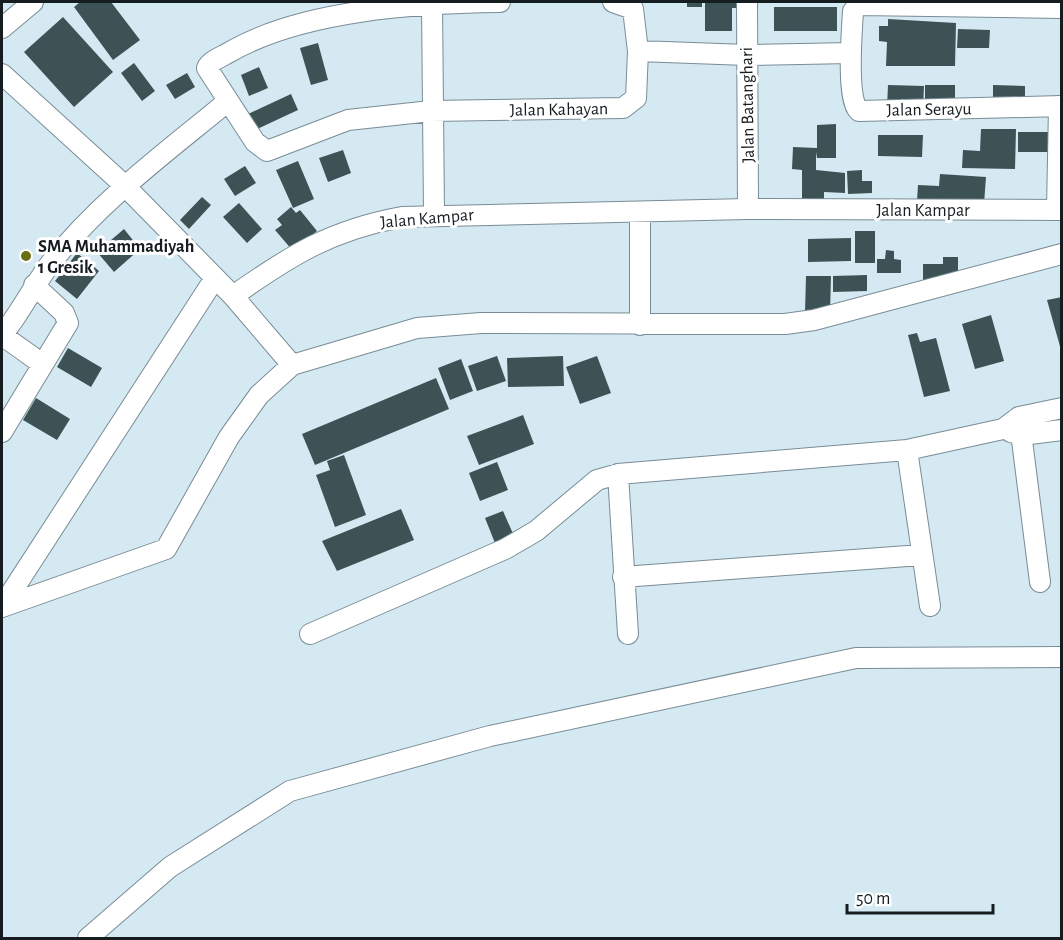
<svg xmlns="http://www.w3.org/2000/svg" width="1063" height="940" font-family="'Alegreya Sans',sans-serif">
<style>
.building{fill:#3d5254}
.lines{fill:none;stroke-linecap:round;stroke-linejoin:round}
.minor-casing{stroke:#798c95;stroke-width:22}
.minor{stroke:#fff;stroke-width:20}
.poi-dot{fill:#696e13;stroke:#fff;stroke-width:2}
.labels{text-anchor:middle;stroke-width:6;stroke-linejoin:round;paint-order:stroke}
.street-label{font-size:18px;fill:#151d20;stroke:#fff}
.poi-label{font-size:18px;font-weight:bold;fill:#151d20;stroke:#fff;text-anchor:start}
</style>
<rect width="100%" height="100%" fill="#d4e9f2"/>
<path class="building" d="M80,2H111L140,40L113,60L74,7Z
M687,2H702V7H687Z
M705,2H744V8H732V31H705Z
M774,7H837V31H774Z
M63,17L113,72L74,107L24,52Z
M888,19L956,23L955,66H886L887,42L879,41V26H888Z
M958,29L990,30L989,48H957Z
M318,43L328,80L311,85L300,48Z
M134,63L155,91L142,101L121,73Z
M259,67L268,88L249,96L241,75Z
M187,73L195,87L175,99L166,85Z
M888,85L924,86L923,109L887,108Z
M925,85H955V102H925Z
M993,85L1025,86V103H993Z
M291,94L298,110L253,131L246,115Z
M836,124V158H817L816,152V170L845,173V193L824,192V202H802V170L792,169L793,147L817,148V125Z
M981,129H1016L1015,169L962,168L963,150L980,151Z
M1018,132H1052V152H1018Z
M878,135H923L922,157L878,156Z
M343,150L351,173L328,182L319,158Z
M298,161L314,199L293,208L276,170Z
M245,166L256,183L235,196L224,179Z
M862,170V181H872V193L848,194L847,171Z
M940,174L986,177L984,204L917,201L918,185L939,186Z
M202,197L211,205L189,229L180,220Z
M239,203L262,229L247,243L223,217Z
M291,207L296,213L300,210L317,231L293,251L275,230L282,225L277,219Z
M124,229L140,249L114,272L97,252Z
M855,231H875V263H855Z
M851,238V261L808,262V239Z
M886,250L894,251V259L901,260V273H877V259H885Z
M77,253L99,271L77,299L55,281Z
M943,257H958V280H923V264H943Z
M867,275V291L833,292V276Z
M806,276H831L830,313L805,312Z
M1062,297V350H1061L1047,300Z
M991,315L1004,361L975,369L962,324Z
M917,333L920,342L936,338L950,391L924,397L908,335Z
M68,348L102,368L91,387L57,367Z
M497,356L506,381L477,391L468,366Z
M563,356L564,386L508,387L507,358Z
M597,356L611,393L580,404L566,367Z
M461,359L473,391L450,400L438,368Z
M436,378L449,409L315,465L302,434Z
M36,398L70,419L57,440L23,420Z
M523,415L534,444L479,465L467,436Z
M344,455L366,515L335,527L316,475L330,470L327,461Z
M497,462L508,490L480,501L469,473Z
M401,509L414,540L337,571L322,541Z
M503,511L514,536L495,543L485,518Z"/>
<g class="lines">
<defs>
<path id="minor" d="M432,2L434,214
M500,2C417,3 301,10 228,53C221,57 210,61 207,68L255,142L267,151L348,120L431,111L623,108L636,98L638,51L633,9L613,2
M747,2L748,209
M1062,8L859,5L853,11C852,29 846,101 859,111L1062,106
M2,28L33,2
M638,51L747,55L851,53
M2,74L124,185L233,296L292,365L259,395L229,437L166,549L2,607
M1057,210L1059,106
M233,296C291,255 331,230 402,217L748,209L1062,210
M640,325V213
M2,334C8,332 40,276 50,264C101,200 164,154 227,102
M3,336L41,363
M292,365L417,328L481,323L785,324L814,320L1062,254
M1019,417L1040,582
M2,432L68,323L64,313L34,285
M1011,432L1022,435L1062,430
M907,450L930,606
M618,474L628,634
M623,577L921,555
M2,607L215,278
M310,634L505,549L536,531L597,480L618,474L907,450L1003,429L1019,417L1062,408
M88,938L170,867L290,791L490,736L856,658L1062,657"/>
</defs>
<use href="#minor" class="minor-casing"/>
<use href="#minor" class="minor"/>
</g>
<circle class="poi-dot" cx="26" cy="256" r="6"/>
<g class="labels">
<g class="street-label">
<text transform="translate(747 105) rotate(-91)" y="6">Jalan Batanghari</text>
<text transform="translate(559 109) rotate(-1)" y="6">Jalan Kahayan</text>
<text transform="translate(929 109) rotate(-1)" y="6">Jalan Serayu</text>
<text x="923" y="216">Jalan Kampar</text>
<text transform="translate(427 218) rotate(-5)" y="6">Jalan Kampar</text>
</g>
<g class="poi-label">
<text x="38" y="252">SMA Muhammadiyah<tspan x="38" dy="21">1 Gresik</tspan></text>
</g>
</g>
<rect width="1063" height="940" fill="none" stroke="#151d20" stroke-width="6"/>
<path d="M847 904v9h146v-9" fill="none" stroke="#151d20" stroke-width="3"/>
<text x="856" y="904" font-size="18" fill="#151d20" stroke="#ffffff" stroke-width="4.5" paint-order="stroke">50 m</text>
</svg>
